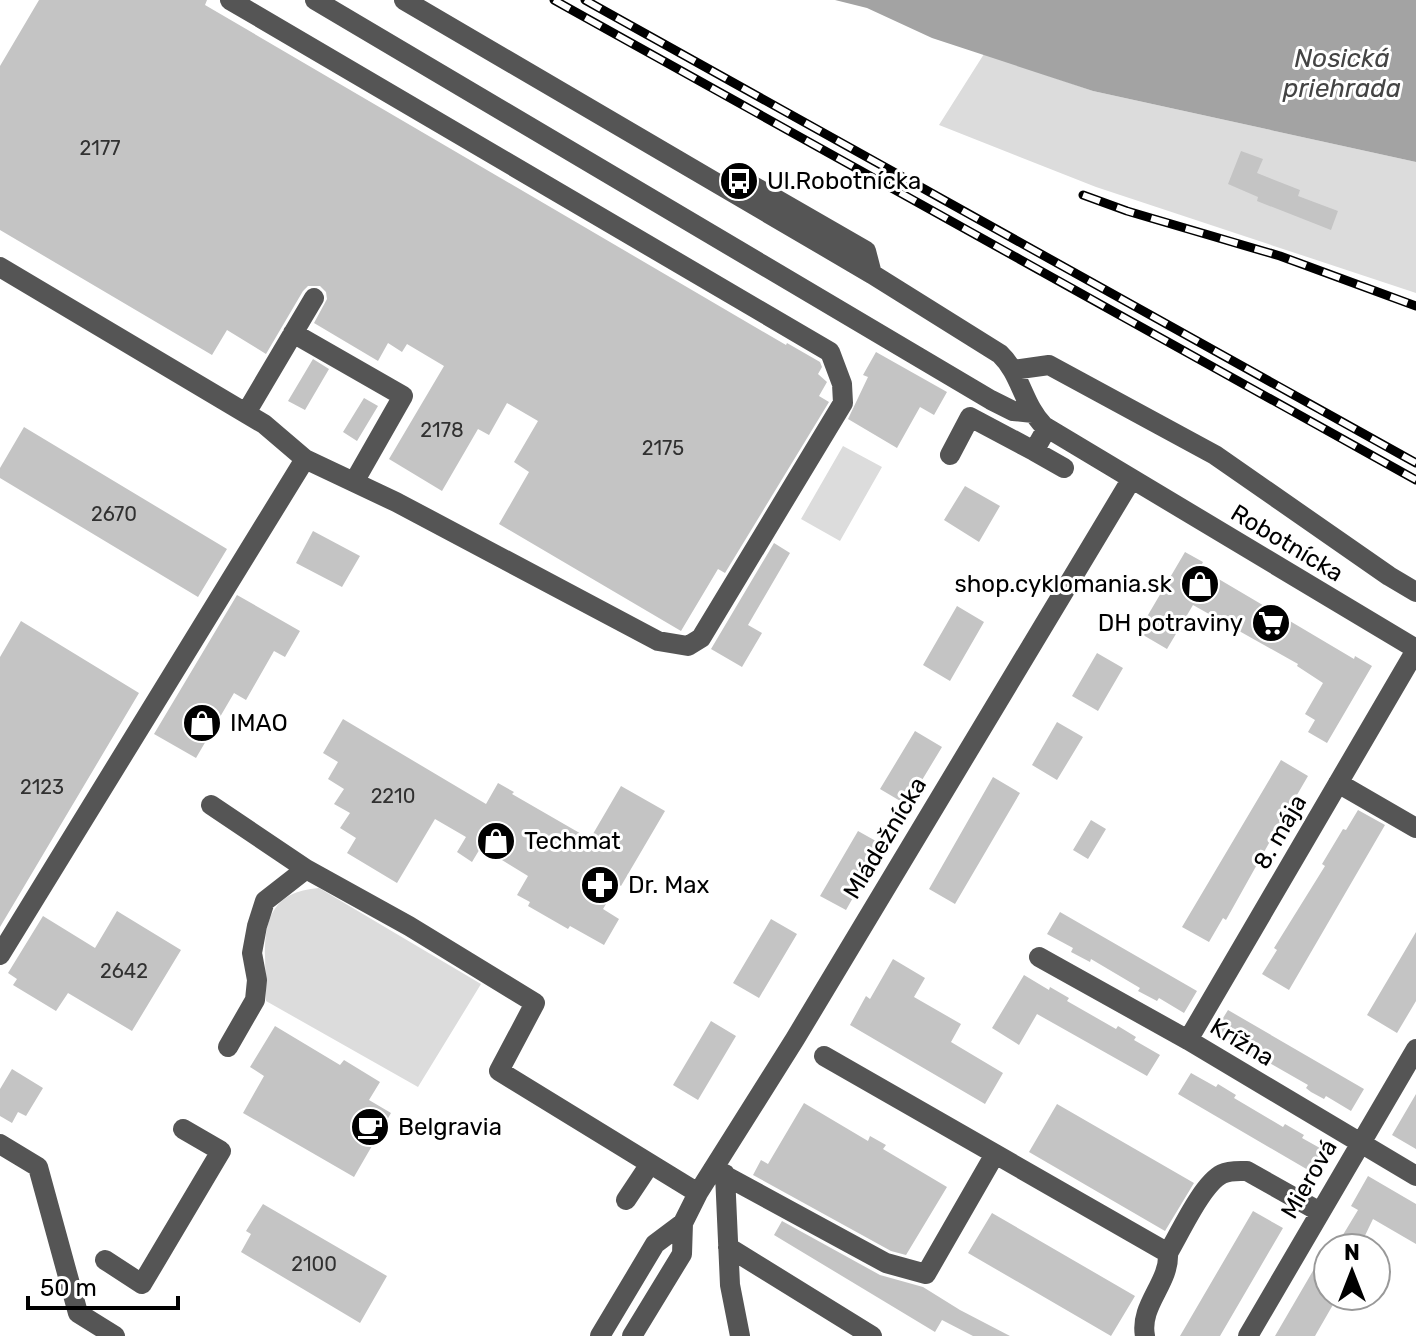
<svg xmlns="http://www.w3.org/2000/svg" width="1416" height="1336" font-family="Rubik,sans-serif">
<style>
.green{fill:#dcdcdc}
.water{fill:#a3a3a3}
.building{fill:#c4c4c4}
.lines{fill:none;stroke-linecap:round;stroke-linejoin:round}
.minor{stroke:#555;stroke-width:20}
.rail-casing{stroke:#000;stroke-width:9}
.rail{stroke:#fff;stroke-width:6;stroke-dasharray:18;stroke-linecap:butt}
.labels{text-anchor:middle;stroke-width:6;stroke-linejoin:round;paint-order:stroke}
.number-label{font-size:20px;fill:#313131}
.poi-label{font-size:24px;fill:#000;stroke:#fff;text-anchor:start}
.street-label{font-size:24px;fill:#000;stroke:#fff}
.water-label{font-size:26px;font-style:italic;fill:#444;stroke:#fff}
</style>
<rect width="100%" height="100%" fill="#fff"/>
<path class="green" d="M984,54L1093,91L1416,162V293L1096,187L939,125Z
M843,446L882,467L840,541L801,519Z
M319,888L481,984L418,1087L266,1001C267,951 251,893 319,888Z"/>
<path class="water" d="M835,0H1416V162L1093,91L932,38L867,8Z"/>
<path class="building" d="M39,0H207L205,5L786,345L787,343L820,362L822,367L818,374L827,382L819,396L829,402L725,573L718,569L681,631L499,524L529,472L514,462L538,421L507,403L489,435L478,429L442,491L389,459L444,366L407,344L402,352L388,343L378,361L314,323L327,299L326,292L320,286H308L303,291L266,354L227,330L212,355L0,230V66Z
M1241,151L1263,159L1257,173L1300,190L1298,196L1338,211L1331,230L1257,201L1258,197L1228,184Z
M876,352L947,392L934,415L920,407L897,448L848,419L868,377L863,375Z
M313,359L329,369L305,410L288,401Z
M364,398L378,406L357,441L343,432Z
M24,427L227,549L198,597L0,478V468Z
M965,486L1000,506L979,542L944,520Z
M313,531L360,556L342,587L296,563Z
M774,543L790,553L748,625L762,633L742,667L711,649Z
M1185,552L1203,562L1200,568L1354,659L1355,656L1372,666L1327,743L1308,732L1315,720L1305,714L1323,683L1297,666L1298,664L1193,605L1167,649L1138,632Z
M237,595L300,631L285,657L274,651L246,700L234,693L196,758L154,734Z
M957,606L984,622L950,681L923,665Z
M21,621L139,693L0,927V657Z
M1097,653L1123,668L1098,711L1072,696Z
M343,719L486,804L498,783L514,792L512,794L590,839L621,786L665,811L621,886L618,884L603,909L619,919L604,945L570,926L568,929L528,906L530,902L517,895L528,876L481,847L472,862L457,852L466,837L435,819L397,883L347,853L356,838L340,828L350,813L334,804L344,789L328,779L338,762L323,753Z
M1057,722L1083,737L1057,780L1032,765Z
M915,731L942,747L907,805L880,789Z
M1281,760L1308,776L1294,800L1297,802L1276,838L1273,836L1226,920L1223,918L1209,942L1182,927Z
M993,777L1020,793L955,904L929,889Z
M1358,810L1385,825L1289,990L1262,974L1277,950L1274,948L1325,866L1322,864L1343,829L1346,830Z
M1091,820L1106,829L1088,859L1073,850Z
M858,831L883,845L846,910L820,896Z
M117,911L181,950L132,1031L68,993L56,1011L13,985L17,979L8,973L43,916L95,948Z
M1060,912L1197,991L1184,1013L1159,998L1157,1001L1138,991L1140,988L1091,959L1090,962L1071,952L1073,948L1047,934Z
M771,919L797,934L759,998L733,983Z
M1416,932V1001L1397,1033L1367,1015Z
M893,959L925,978L914,997L961,1024L951,1042L1003,1073L985,1104L850,1025L866,996L870,999Z
M1024,975L1049,990L1050,987L1069,998L1067,1001L1116,1029L1118,1026L1136,1037L1134,1040L1160,1055L1147,1076L1037,1014L1019,1045L992,1028Z
M1228,1010L1364,1089L1351,1111L1326,1096L1324,1099L1311,1092L1306,1088L1308,1085L1259,1057L1257,1060L1238,1049L1240,1046L1215,1031Z
M711,1021L736,1036L698,1100L673,1085Z
M275,1026L340,1065L344,1060L380,1082L369,1100L391,1113L354,1177L243,1113L264,1076L250,1067Z
M12,1069L43,1088L26,1116L18,1112L12,1123L0,1116V1089Z
M1191,1073L1216,1087L1218,1084L1236,1095L1234,1098L1283,1127L1285,1124L1304,1135L1302,1138L1327,1152L1315,1174L1178,1094Z
M1416,1094V1149L1392,1135Z
M804,1103L868,1141L870,1136L886,1145L883,1149L947,1187L906,1255L891,1251L753,1175L761,1160L768,1164Z
M1057,1104L1194,1183L1165,1231L1029,1152Z
M1368,1176L1416,1204V1244L1373,1219L1359,1248H1335L1358,1210L1351,1206Z
M263,1204L387,1276L360,1323L241,1252L251,1234L246,1231Z
M1253,1211L1283,1228L1220,1336H1180Z
M992,1213L1135,1296L1111,1336L968,1253Z
M782,1221L880,1275L923,1287L960,1310L1010,1336H973L942,1320L935,1332L774,1235Z
M1328,1245V1296H1338L1315,1336H1275Z"/>
<g class="lines">
<path class="minor" d="M315,0L991,400L1013,411L1033,413
M404,0L872,274L1000,354C1021,374 1023,405 1044,426L1416,649
M722,186L748,183L866,251L872,274
M0,267L264,424L305,459
M293,333L403,396L354,482
M1014,370L1049,365L1215,455L1389,576L1416,592
M246,413L314,298
M1034,451L1064,468
M950,455L970,417L1034,451L1047,428
M1338,783L1416,828
M211,805L306,869L409,926L535,1003L499,1071L698,1193
M0,955L305,459L396,502L658,641L688,646L701,638L843,403L842,384L830,352L230,0
M1039,957L1188,1040L1416,1176
M1188,1040L1416,650
M228,1047L255,1000L257,980L252,953L257,926L265,901L306,869
M824,1056L1168,1253C1170,1283 1139,1305 1145,1336
M0,1144L38,1167L78,1313L115,1336
M713,1169L886,1263L926,1274L995,1154
M725,1174L730,1285L740,1336
M626,1200L650,1164
M728,1247L872,1336
M1168,1253C1180,1233 1202,1184 1222,1174C1230,1170 1239,1171 1247,1171L1320,1212
M105,1260L142,1284L221,1151L183,1129
M600,1336L655,1244L683,1223
M632,1336L682,1254L683,1223L698,1193L795,1039L1131,480
M1248,1336L1416,1049"/>
<defs>
<path id="rail" d="M554,0L1416,480
M585,0L1416,463
M1083,195L1127,211L1280,256L1416,306"/>
</defs>
<use href="#rail" class="rail-casing"/>
<use href="#rail" class="rail"/>
</g>
<defs>
<symbol id="bus-disc" viewBox="-11 -11 22 22"><circle r="9.5" fill="#000" stroke="#fff"/><path d="M-5-6H5V4H4V6H2V4H-2V6H-4V4H-5ZM-3.5-4V0h7V-4ZM-3.5 1.2v1.5H-2V1.2ZM2 1.2v1.5H3.5V1.2Z" fill="#fff"/></symbol>
<symbol id="shop-disc" viewBox="-11 -11 22 22"><circle r="9.5" fill="#000" stroke="#fff"/><path d="M-5-2.5h2.3a2.7 3.5 0 0 1 5.4 0H5L5.5 6h-11ZM-1.5-2.5h3a1.5 2.3 0 0 0-3 0Z" fill="#fff"/></symbol>
<symbol id="supermarket-disc" viewBox="-11 -11 22 22"><circle r="9.5" fill="#000" stroke="#fff"/><path d="M-6-5.5h2.5l.6 2H6L4.5 2H-2.5L-4.4-4H-6ZM-1.5 3.2a1.3 1.3 0 1 0 .1 0ZM3 3.2a1.3 1.3 0 1 0 .1 0Z" fill="#fff"/></symbol>
<symbol id="pharmacy-disc" viewBox="-11 -11 22 22"><circle r="9.5" fill="#000" stroke="#fff"/><path d="M-2-6h4v4h4v4h-4v4h-4v-4h-4v-4h4Z" fill="#fff"/></symbol>
<symbol id="cafe-disc" viewBox="-11 -11 22 22"><circle r="9.5" fill="#000" stroke="#fff"/><path d="M-5.5-4.5H6V0H3Q3 3.5 0 3.5H-2.5Q-5.5 3.5-5.5 0ZM3-3.2v2h1.7v-2ZM-6 4.5H4V6H-6Z" fill="#fff"/></symbol>
</defs>
<g fill-rule="evenodd">
<use href="#bus-disc" x="717" y="159" width="44" height="44"/>
<use href="#shop-disc" x="1178" y="562" width="44" height="44"/>
<use href="#supermarket-disc" x="1249" y="601" width="44" height="44"/>
<use href="#shop-disc" x="180" y="701" width="44" height="44"/>
<use href="#shop-disc" x="474" y="819" width="44" height="44"/>
<use href="#pharmacy-disc" x="578" y="863" width="44" height="44"/>
<use href="#cafe-disc" x="348" y="1105" width="44" height="44"/>
</g>
<g class="labels">
<g class="number-label">
<text x="100" y="155">2177</text>
<text x="442" y="437">2178</text>
<text x="663" y="455">2175</text>
<text x="114" y="521">2670</text>
<text x="42" y="794">2123</text>
<text x="393" y="803">2210</text>
<text x="124" y="978">2642</text>
<text x="314" y="1271">2100</text>
</g>
<g class="poi-label">
<text x="767" y="189">Ul.Robotnícka</text>
<text x="1172" y="592" text-anchor="end">shop.cyklomania.sk</text>
<text x="1243" y="631" text-anchor="end">DH potraviny</text>
<text x="230" y="731">IMAO</text>
<text x="524" y="849">Techmat</text>
<text x="628" y="893">Dr. Max</text>
<text x="398" y="1135">Belgravia</text>
</g>
<g class="street-label">
<text transform="translate(1287 543) rotate(31)" y="8">Robotnícka</text>
<text transform="translate(1280 832) rotate(-60)" y="8">8. mája</text>
<text transform="translate(885 838) rotate(-59)" y="8">Mládežnícka</text>
<text transform="translate(1242 1042) rotate(31)" y="8">Krížna</text>
<text transform="translate(1309 1179) rotate(-60)" y="8">Mierová</text>
</g>
<g class="water-label">
<text x="1342" y="67">Nosická<tspan x="1342" dy="30">priehrada</tspan></text>
</g>
</g>
<g transform="translate(1352 1272)"><circle r="38" fill="#ffffff" stroke="#999999" stroke-width="2"/>
<path d="M0-6L14 30L0 20L-14 30Z" fill="#000000"/>
<text y="-12" font-size="22" font-weight="bold" text-anchor="middle" fill="#000000">N</text>
</g>
<path d="M28 1296v12h150v-12" fill="none" stroke="#000000" stroke-width="4"/>
<text x="40" y="1296" font-size="24" fill="#000000" stroke="#ffffff" stroke-width="6" paint-order="stroke">50 m</text>
</svg>
